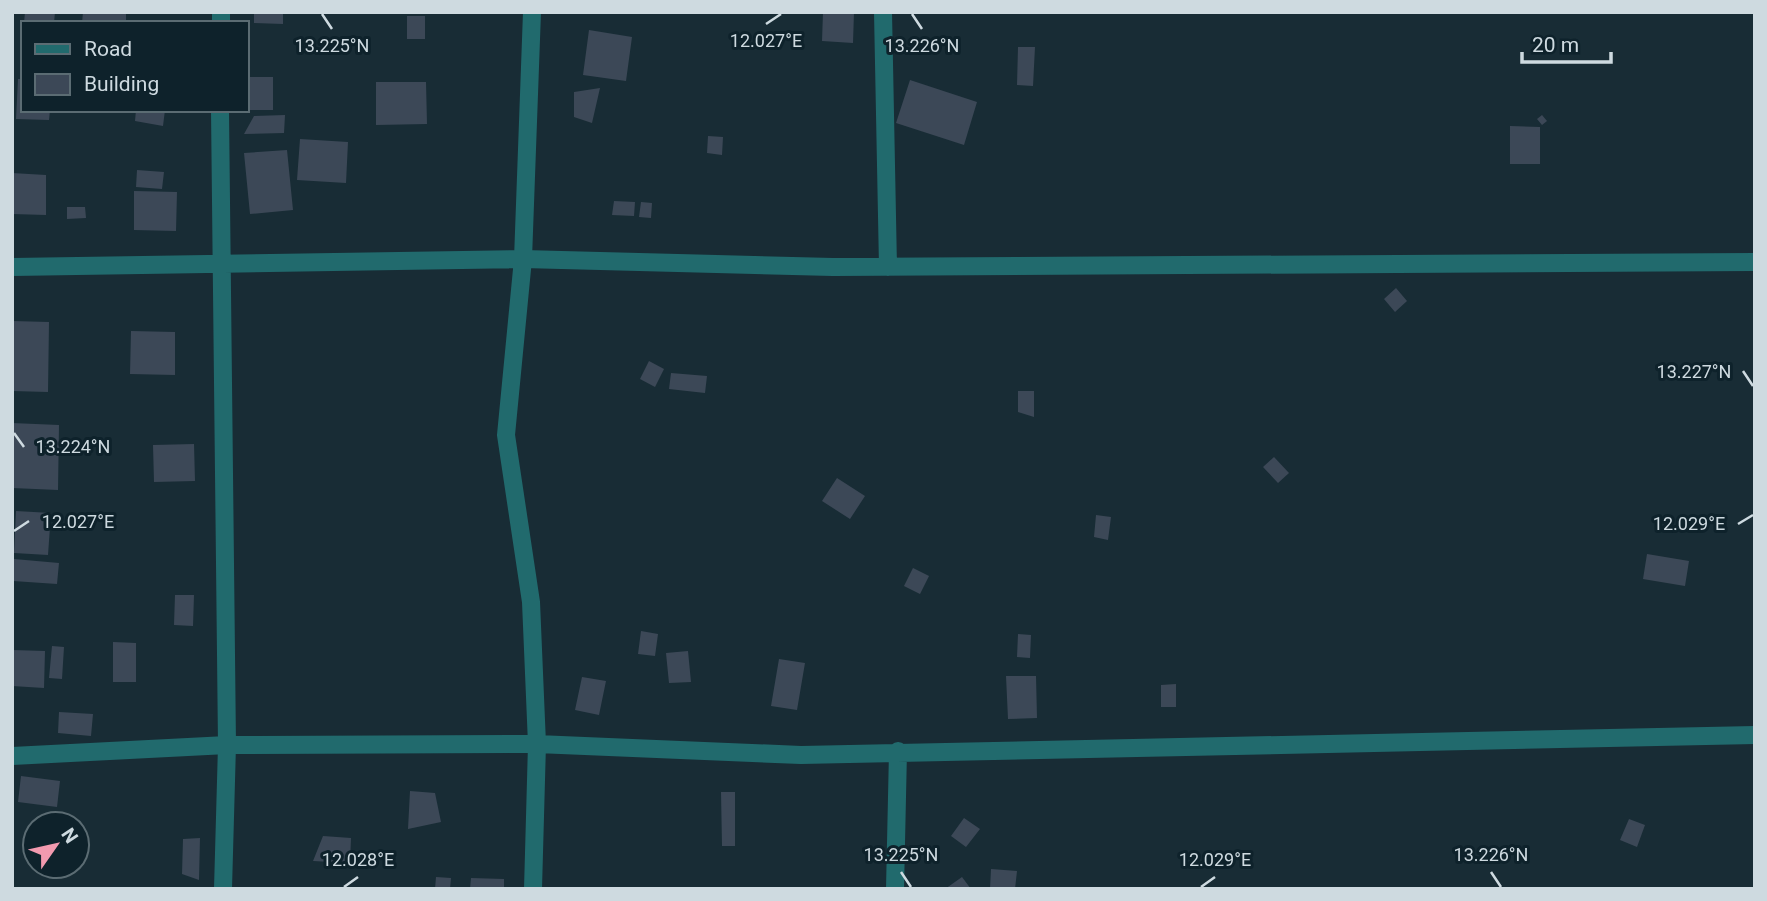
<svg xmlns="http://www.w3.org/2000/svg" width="1767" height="901" font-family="Roboto,sans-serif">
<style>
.building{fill:#3c4857}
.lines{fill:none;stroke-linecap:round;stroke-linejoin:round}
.minor{stroke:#216a6d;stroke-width:18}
.ticks{fill:none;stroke:#cedae0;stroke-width:2.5}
.ticks-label{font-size:18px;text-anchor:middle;fill:#cedae0;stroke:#0e222b;stroke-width:6;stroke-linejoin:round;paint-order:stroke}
</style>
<rect width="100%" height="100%" fill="#182c35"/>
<path class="building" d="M25,12H55L54,23H24Z
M83,12H126V23H82Z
M254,12H283V24L254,23Z
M823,12H854L853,43L822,41Z
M407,16H425V39H407Z
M589,30L632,37L626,81L583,75Z
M1018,47H1035L1033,86L1017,85Z
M247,77H273V110H247Z
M18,79H23V110H50L49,120L16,119Z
M910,80L977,102L964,145L896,123Z
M376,82H426L427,124L376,125Z
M600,88L592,123L574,117V92Z
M136,110H165L163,126L135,121Z
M285,115L284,133L244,134L254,116Z
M1542,115L1547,121L1542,125L1537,119Z
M1510,126L1540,127V164H1510Z
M708,136L723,137L722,155L707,153Z
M300,139L348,142L346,183L297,180Z
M287,150L293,210L250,214L244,153Z
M137,170L164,172L162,189L136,187Z
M12,173L46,175V215L12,214Z
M134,191L177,192L176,231L134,230Z
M614,201L635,202L634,216L612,215Z
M641,202L652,203L651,218L639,217Z
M67,207H85L86,218L67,219Z
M1396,288L1407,301L1395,312L1384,299Z
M12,321L49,322L48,392L12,391Z
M131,331L175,332V375L130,374Z
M649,361L664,369L655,387L640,379Z
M671,373L707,376L705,393L669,389Z
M1018,391H1034V417L1018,412Z
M12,423L59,425L58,490L12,488Z
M194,444L195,481L154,482L153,445Z
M1274,457L1289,473L1278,483L1263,467Z
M837,478L865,496L850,519L822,501Z
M16,511L51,513L48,555L14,553Z
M1096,515L1111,517L1108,540L1094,537Z
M1647,554L1689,561L1685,586L1643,579Z
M14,559L59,563L57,584L13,581Z
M913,568L929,576L920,594L904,586Z
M175,595H194L193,626L174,625Z
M641,631L658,634L655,656L638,654Z
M1018,634L1031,635L1030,658L1017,657Z
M113,642L136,643V682H113Z
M52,646L64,647L62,679L49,678Z
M12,650L45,651L44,688L12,686Z
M688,651L691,682L669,683L666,653Z
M779,659L805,663L797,710L771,706Z
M1006,676H1036L1037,718L1008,719Z
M582,677L606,681L599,715L575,710Z
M1176,684V707H1161V685Z
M59,712L93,714L91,736L58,733Z
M21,776L60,781L57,807L18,802Z
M410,791L435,793L441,822L408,829Z
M721,792H735V846H722Z
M964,818L980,829L966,847L951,836Z
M1629,819L1645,825L1637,847L1620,840Z
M32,826H35V859H32Z
M323,836L351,838L350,863L313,861Z
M200,838L199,880L182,874L183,839Z
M991,869L1017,871L1015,889H990Z
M436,877L451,878L450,889H435Z
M962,877L971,889H945Z
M471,878L504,879V889H470Z"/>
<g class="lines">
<path class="minor" d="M532,12L523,259L506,435L531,602L537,744L533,889
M883,12L888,267
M221,23V12
M220,110L227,745L223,889
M12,267L523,259L833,267L1755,262
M12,756L227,745L537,744L801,755L1755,735
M895,889L898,751"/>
</g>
<path class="ticks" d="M322,14L332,29M912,14L922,29M766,24L781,14M1743,371L1753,386M14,433L24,447M1738,524L1753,515M14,531L29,521M901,872L911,887M1491,872L1501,887M344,887L358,877M1201,887L1215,877"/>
<g class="ticks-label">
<text x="766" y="47">12.027°E</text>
<text x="332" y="52">13.225°N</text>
<text x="922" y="52">13.226°N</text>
<text x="1694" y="378">13.227°N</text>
<text x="73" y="453">13.224°N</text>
<text x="78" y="528">12.027°E</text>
<text x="1689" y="530">12.029°E</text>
<text x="901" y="861">13.225°N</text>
<text x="1491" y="861">13.226°N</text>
<text x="358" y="866">12.028°E</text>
<text x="1215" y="866">12.029°E</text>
</g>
<rect width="1767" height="901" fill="none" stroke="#cedae0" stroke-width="28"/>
<rect x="21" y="21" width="228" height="91" fill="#0e222b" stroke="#5b6c73" stroke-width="2"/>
<rect x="35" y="44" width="35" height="10" fill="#216a6d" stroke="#5b6c73" stroke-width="2"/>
<text x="84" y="56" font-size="21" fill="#cedae0">Road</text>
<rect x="35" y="74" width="35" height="21" fill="#3c4857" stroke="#5b6c73" stroke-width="2"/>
<text x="84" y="91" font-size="21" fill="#cedae0">Building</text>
<g transform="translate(56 845) rotate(56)"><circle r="33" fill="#0e222b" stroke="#5b6c73" stroke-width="2"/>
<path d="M0-5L12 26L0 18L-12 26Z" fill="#f29aaf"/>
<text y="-10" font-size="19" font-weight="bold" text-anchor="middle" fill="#cedae0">N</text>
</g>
<path d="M1522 52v10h89v-10" fill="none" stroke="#cedae0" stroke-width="3.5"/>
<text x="1532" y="52" font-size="21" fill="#cedae0" stroke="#0e222b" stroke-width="5" paint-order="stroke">20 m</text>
</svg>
